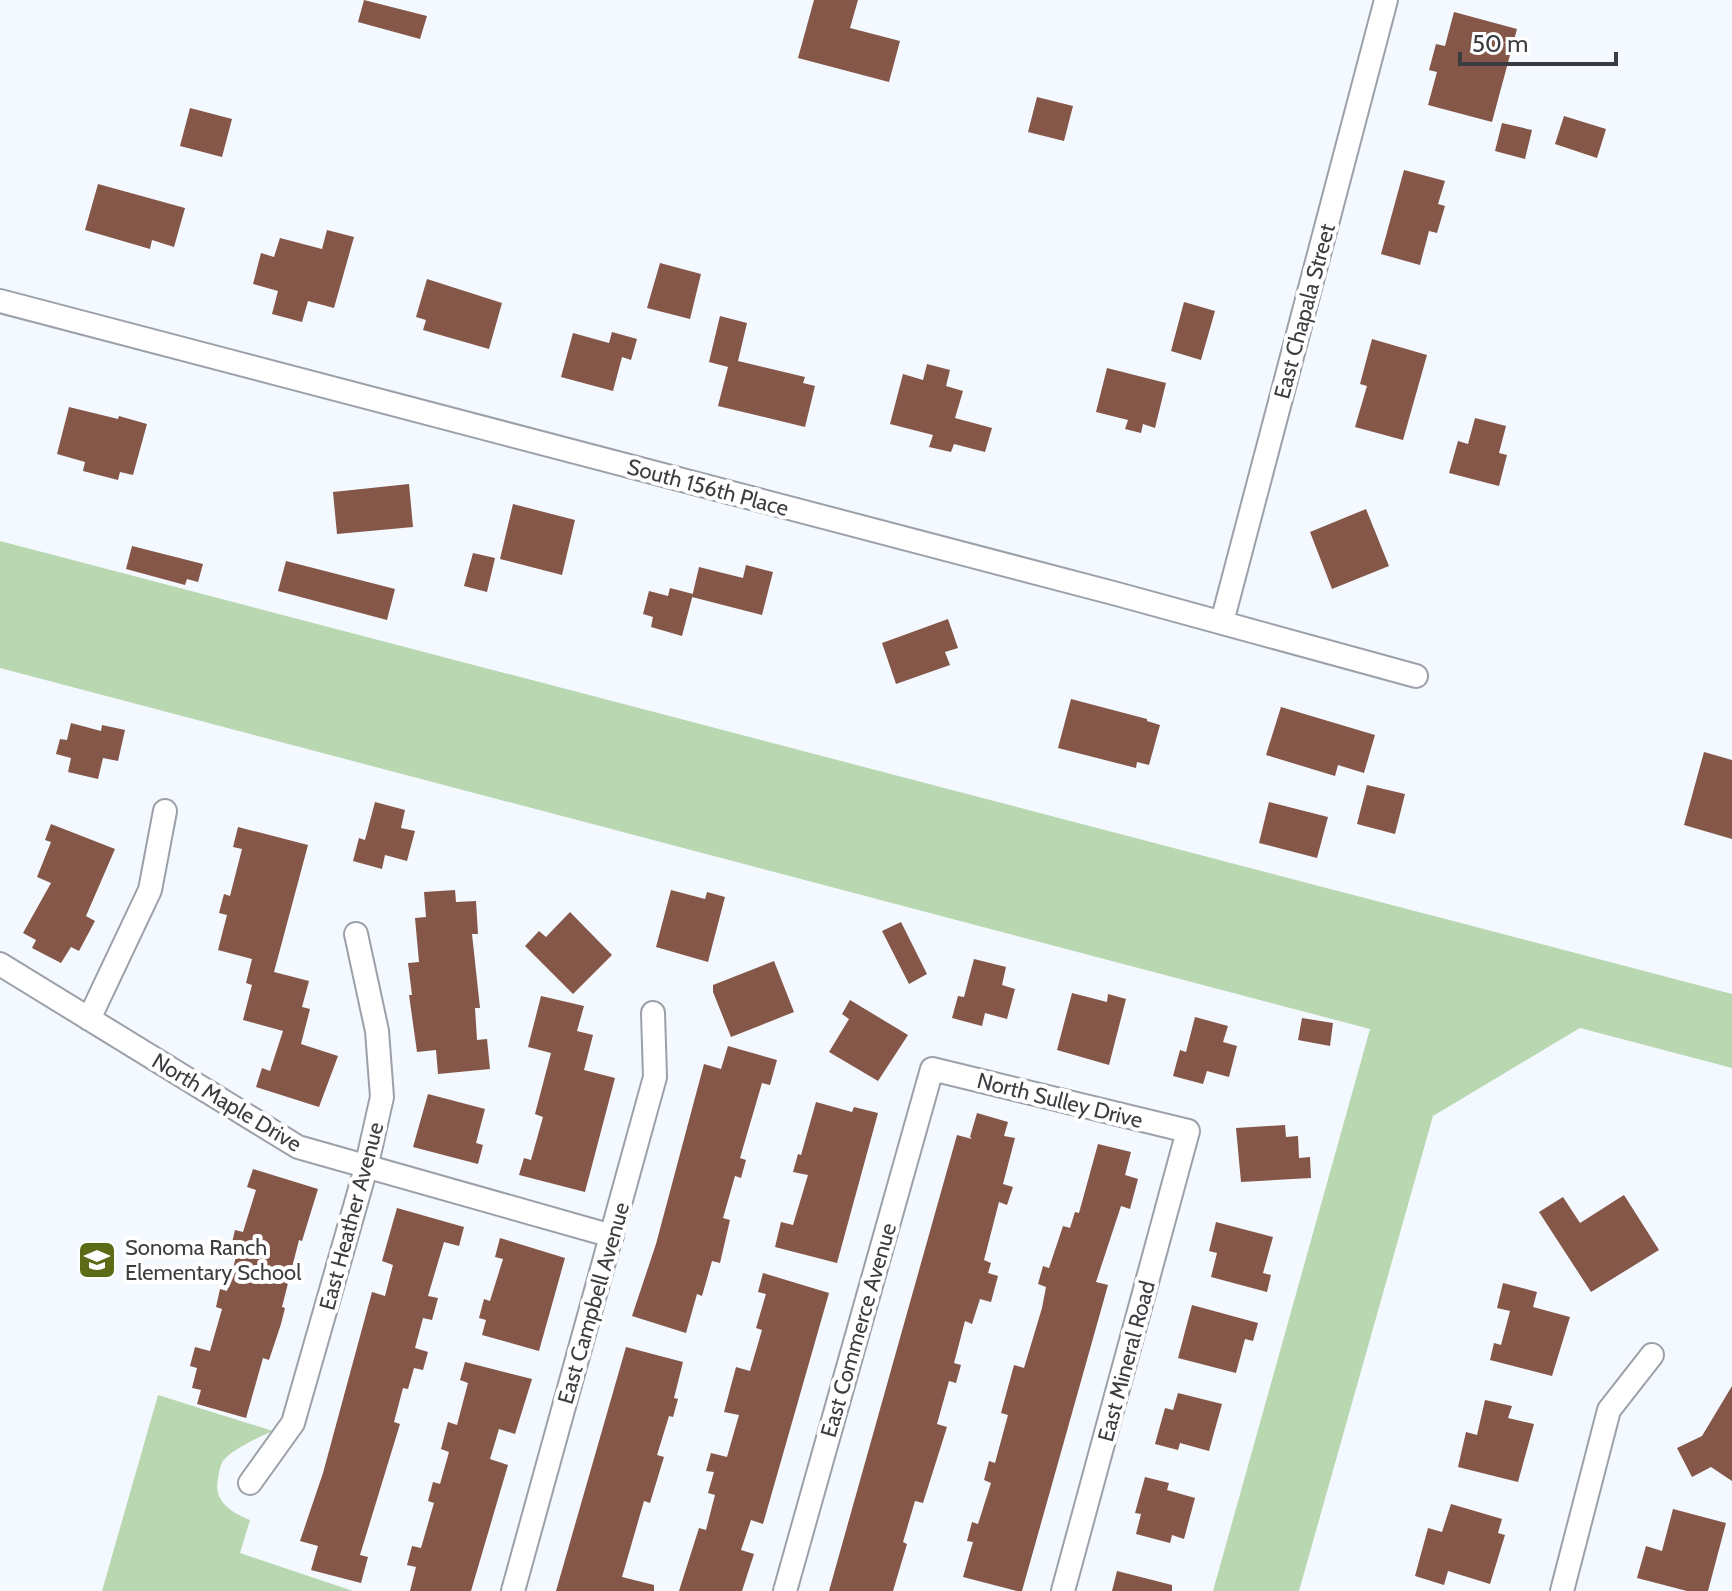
<svg xmlns="http://www.w3.org/2000/svg" width="1732" height="1591" font-family="Cabin,sans-serif">
<style>
.green{fill:#b9d8b1}
.building{fill:#845749}
.lines{fill:none;stroke-linecap:round;stroke-linejoin:round}
.street-casing{stroke:#9ca1a9;stroke-width:26}
.street{stroke:#fff;stroke-width:22}
.labels{text-anchor:middle;stroke-width:8;stroke-linejoin:round;paint-order:stroke}
.street-label{font-size:22px;fill:#3b3d40;stroke:#fff}
.poi-label{font-size:22px;fill:#3b3d40;stroke:#fff;text-anchor:start}
</style>
<rect width="100%" height="100%" fill="#f4f8ff"/>
<path class="green" d="M0,541L1732,994V1068L1580,1028L1433,1116L1299,1591H1213L1370,1029L0,668Z
M158,1395L273,1431C261,1436 231,1450 223,1461C220,1465 219,1473 218,1479C213,1501 232,1513 250,1520L240,1553L353,1591H102Z"/>
<path class="building" d="M364,0L427,16L420,39L358,22Z
M814,0H858L850,28L900,41L889,82L798,58Z
M1454,12L1517,29L1492,122L1428,105L1437,72L1429,70L1436,44L1445,46Z
M1037,97L1073,106L1064,141L1028,132Z
M190,108L232,119L222,157L180,146Z
M1564,116L1606,129L1597,158L1555,144Z
M1502,123L1532,130L1525,159L1495,151Z
M1404,170L1445,181L1438,204L1445,206L1437,233L1429,231L1420,265L1381,254Z
M98,184L185,208L174,247L152,240L150,249L85,230Z
M327,230L354,237L334,308L308,301L302,322L272,314L278,291L253,284L261,253L274,257L280,238L322,249Z
M660,263L701,274L690,319L647,308Z
M427,279L502,303L489,349L423,330L426,320L416,317Z
M1184,302L1215,311L1201,360L1171,351Z
M720,316L747,323L738,361L805,377L803,383L815,386L805,427L718,406L728,367L709,362Z
M612,332L637,339L631,360L622,357L613,391L561,377L573,333L609,343Z
M1372,339L1427,355L1403,440L1355,427L1367,386L1360,384Z
M927,364L950,370L946,386L963,391L955,418L992,428L985,452L954,444L951,452L929,447L933,435L890,424L903,374L923,380Z
M1107,368L1166,383L1155,428L1143,424L1141,433L1125,429L1128,420L1096,412Z
M69,407L118,419L119,416L147,424L133,475L120,472L118,480L83,471L85,462L57,454Z
M1475,418L1506,426L1499,453L1507,455L1499,486L1449,473L1458,441L1468,444Z
M409,484L413,527L337,534L333,492Z
M513,504L575,520L562,575L500,559Z
M1366,509L1389,566L1332,589L1310,532Z
M132,546L203,564L198,582L187,579L185,585L126,569Z
M473,553L495,558L487,592L464,586Z
M286,561L395,589L387,620L278,591Z
M746,565L773,572L762,615L692,597L699,567L743,578Z
M670,588L693,594L682,636L651,627L653,617L643,614L649,591L668,596Z
M948,619L958,648L945,652L950,665L896,684L882,643Z
M1071,699L1147,719V721L1160,725L1149,765L1137,762L1136,768L1058,748Z
M1281,707L1375,735L1364,773L1338,765L1335,776L1266,755Z
M71,723L101,731L102,725L125,730L118,761L103,758L98,779L68,772L71,758L56,754L60,739L67,740Z
M1704,752L1732,760V839L1684,825Z
M1367,785L1405,794L1395,834L1357,824Z
M375,802L405,810L401,828L415,831L407,861L385,855L382,869L353,861L359,838L365,840Z
M1269,802L1328,817L1317,858L1259,843Z
M51,824L115,849L86,916L95,921L79,951L71,947L61,963L32,948L36,940L23,933L51,883L37,877L51,842L45,840Z
M238,827L308,845L274,972L309,981L302,1007L310,1009L301,1044L338,1056L319,1107L256,1087L262,1068L270,1071L283,1031L243,1020L252,985L246,983L252,959L218,950L227,915L219,913L224,894L230,896L242,849L233,847Z
M455,890L456,902L476,901L478,934H472L480,1008H475L477,1040L487,1039L490,1069L438,1074L436,1050L417,1052L409,995H412L408,963L419,962L415,918L426,917L424,892Z
M671,890L705,899L707,892L725,897L708,962L656,947Z
M570,912L612,955L573,994L525,946L539,931L546,937Z
M901,922L927,974L909,984L882,931Z
M974,959L1006,967L1002,985L1015,989L1007,1019L985,1013L982,1026L952,1018L958,996L964,997Z
M774,961L794,1012L731,1037L713,992V985Z
M1072,993L1107,1002L1108,994L1126,999L1109,1065L1057,1050Z
M541,996L584,1006L577,1031L593,1035L584,1070L615,1078L585,1192L519,1175L524,1158L531,1160L543,1117L535,1114L551,1053L528,1047Z
M850,1000L908,1035L878,1081L829,1052L849,1019L842,1014Z
M1195,1017L1228,1026L1223,1042L1237,1046L1229,1077L1207,1071L1203,1084L1173,1076L1180,1050L1186,1052Z
M1302,1018L1333,1023L1330,1046L1298,1040Z
M728,1046L777,1060L770,1085L762,1083L740,1158L746,1160L741,1178L735,1176L723,1218L730,1220L720,1263L712,1261L702,1296L697,1294L686,1333L632,1316L656,1244L704,1064L721,1069Z
M428,1094L485,1109L476,1143L483,1145L478,1164L413,1147Z
M816,1102L852,1112L854,1107L878,1113L837,1263L775,1247L781,1222L793,1225L808,1175L793,1172L798,1154L801,1155Z
M977,1113L1008,1122L1004,1136L1015,1138L1003,1184L1013,1187L1007,1205L999,1202L984,1260L991,1263L988,1273L998,1276L991,1302L980,1299L972,1324L965,1321L954,1363L961,1365L956,1383L949,1381L937,1424L947,1427L923,1503L915,1501L903,1542L907,1544L893,1591H829L957,1135L972,1139L970,1137Z
M1285,1125L1286,1137L1298,1136L1299,1158L1310,1157L1311,1178L1241,1182L1236,1128Z
M1098,1144L1131,1152L1125,1175L1138,1179L1130,1209L1121,1206L1096,1282L1108,1285L1022,1591H1017L963,1577L973,1542L967,1541L972,1522L978,1524L991,1483L984,1480L989,1461L995,1463L1008,1415L1001,1413L1014,1365L1024,1368L1042,1308L1046,1287L1038,1284L1043,1266L1049,1268L1063,1226L1070,1228L1075,1212L1079,1213Z
M253,1169L318,1189L302,1241L299,1240L282,1307L285,1308L281,1324L269,1360L263,1358L246,1418L197,1404L201,1390L192,1388L197,1368L190,1366L195,1347L210,1351L222,1309L216,1307L220,1289L227,1291L238,1249L231,1247L235,1230L243,1232L256,1190L247,1187Z
M1624,1195L1659,1250L1591,1292L1539,1212L1563,1197L1580,1223Z
M397,1208L464,1227L459,1246L444,1242L428,1296L438,1298L432,1320L423,1318L415,1348L428,1352L423,1370L414,1368L408,1389L403,1388L394,1422L400,1424L360,1555L368,1557L361,1583L311,1570L318,1546L300,1541L323,1473L372,1292L385,1296L393,1265L382,1261Z
M1216,1222L1273,1237L1263,1273L1271,1275L1267,1292L1211,1277L1217,1253L1209,1251Z
M500,1238L565,1258L539,1351L482,1335L486,1320L479,1318L484,1299L490,1301L503,1259L495,1257Z
M763,1273L829,1293L763,1524L751,1520L741,1550L754,1554L742,1591H679L699,1528L706,1530L715,1495L708,1493L714,1472L706,1471L711,1453L727,1457L739,1415L724,1412L736,1367L750,1371L762,1330L756,1328L766,1294L758,1292Z
M1503,1283L1537,1292L1533,1307L1570,1317L1552,1376L1490,1360L1494,1343L1501,1345L1510,1311L1497,1308Z
M1192,1305L1258,1323L1253,1341L1245,1339L1236,1373L1178,1358Z
M626,1347L683,1362L674,1398L678,1399L673,1417L669,1416L657,1455L664,1457L650,1503L644,1501L622,1577L654,1585V1591H556Z
M465,1362L532,1379L515,1434L499,1429L490,1459L508,1465L471,1591H410L416,1567L407,1565L412,1546L421,1548L434,1503L428,1501L433,1482L440,1484L449,1452L441,1449L448,1422L457,1425L468,1383L460,1380Z
M1732,1386V1481L1711,1467L1692,1477L1677,1448L1702,1436Z
M1178,1393L1222,1404L1209,1451L1180,1443L1178,1450L1155,1444L1165,1408L1173,1410Z
M1485,1400L1512,1406L1508,1418L1534,1424L1518,1482L1458,1467L1466,1432L1477,1435Z
M1145,1477L1169,1483L1167,1490L1195,1498L1184,1539L1172,1535L1170,1543L1136,1534L1141,1514L1135,1513Z
M1451,1504L1502,1519L1498,1533L1505,1535L1490,1584L1448,1571L1444,1585L1415,1576L1428,1528L1442,1532Z
M1673,1509L1726,1523L1708,1591H1687L1637,1578L1646,1546L1662,1551Z
M1117,1571L1172,1585V1591H1112Z"/>
<g class="lines">
<defs>
<path id="street" d="M0,301L1117,594L1416,676
M1222,622L1386,0
M0,964L298,1147L612,1236
M89,1019L150,890L165,811
M250,1483L293,1423L366,1168L382,1097L377,1031L356,934
M513,1591L655,1077L653,1013
M785,1591L932,1069L1188,1131L1063,1591
M1562,1591L1609,1410L1652,1355"/>
</defs>
<use href="#street" class="street-casing"/>
<use href="#street" class="street"/>
</g>
<defs>
<symbol id="school-square" viewBox="-11 -11 22 22"><rect x="-9" y="-9" width="18" height="18" rx="4" fill="#5c6b16" stroke="#fff"/><path d="M0-5L7-2L0 1L-7-2ZM-4 1L0 2.5L4 1V4Q0 6-4 4Z" fill="#fff"/></symbol>
</defs>
<g fill-rule="evenodd">
<use href="#school-square" x="75" y="1238" width="44" height="44"/>
</g>
<g class="labels">
<g class="street-label">
<text transform="translate(1304 311) rotate(-75)" y="8">East Chapala Street</text>
<text transform="translate(708 487) rotate(15)" y="8">South 156th Place</text>
<text transform="translate(1060 1100) rotate(14)" y="8">North Sulley Drive</text>
<text transform="translate(227 1102) rotate(31)" y="8">North Maple Drive</text>
<text transform="translate(351 1216) rotate(-75)" y="8">East Heather Avenue</text>
<text transform="translate(593 1303) rotate(-74)" y="8">East Campbell Avenue</text>
<text transform="translate(858 1330) rotate(-74)" y="8">East Commerce Avenue</text>
<text transform="translate(1126 1361) rotate(-75)" y="8">East Mineral Road</text>
</g>
<g class="poi-label">
<text x="125" y="1255">Sonoma Ranch<tspan x="125" dy="25">Elementary School</tspan></text>
</g>
</g>
<path d="M1460 52v12h156v-12" fill="none" stroke="#3b3d40" stroke-width="4"/>
<text x="1472" y="52" font-size="24" fill="#3b3d40" stroke="#ffffff" stroke-width="6" paint-order="stroke">50 m</text>
</svg>
